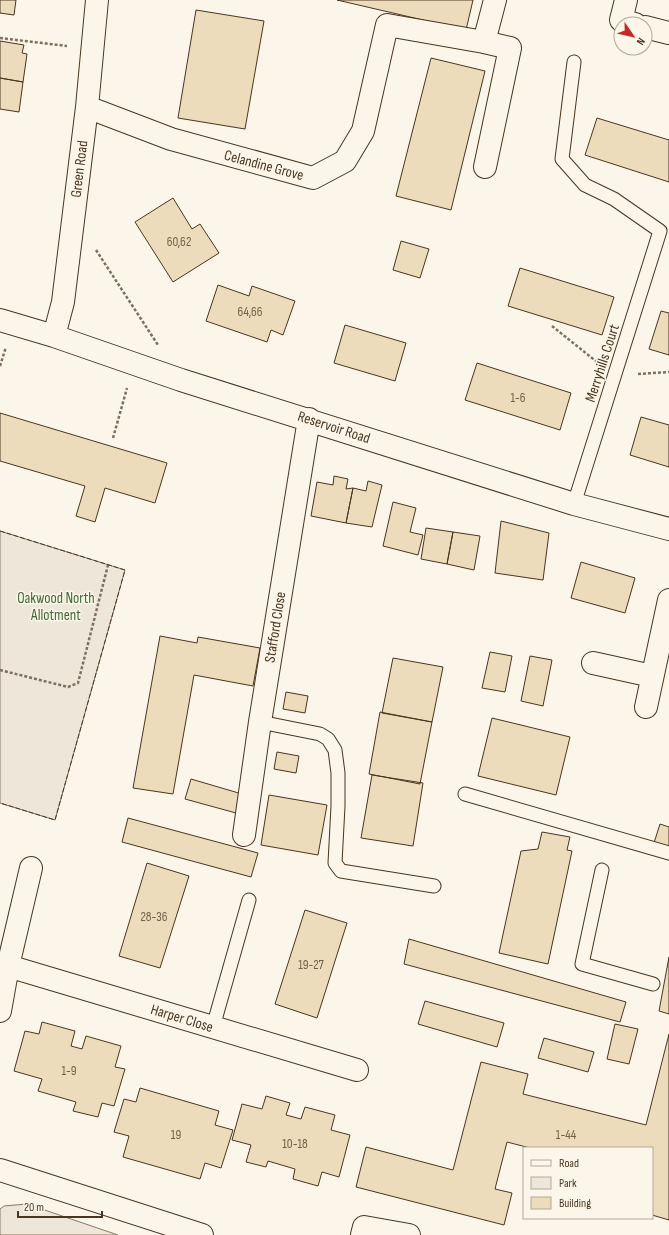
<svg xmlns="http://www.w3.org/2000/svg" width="669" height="1235" font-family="'Sofia Sans Condensed',sans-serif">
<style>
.green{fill:#ede6d9;stroke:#887966}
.building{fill:#ecdcbc;stroke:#4a3520}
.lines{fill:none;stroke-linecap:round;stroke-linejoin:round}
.lane-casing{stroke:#4a3520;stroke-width:15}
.street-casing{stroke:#4a3520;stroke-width:24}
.secondary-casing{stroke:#4a3520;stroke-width:24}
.path{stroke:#7f6f5c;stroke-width:2.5;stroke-dasharray:3 2;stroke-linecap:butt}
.lane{stroke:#fbf6e9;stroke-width:13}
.street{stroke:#fbf6e9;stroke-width:22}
.secondary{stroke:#fbf6e9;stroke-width:22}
.fence{stroke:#4a3520;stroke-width:1;stroke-dasharray:5 2;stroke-linecap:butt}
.labels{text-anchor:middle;stroke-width:3;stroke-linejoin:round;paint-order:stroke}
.number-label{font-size:13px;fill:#725f47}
.street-label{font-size:15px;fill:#4a3520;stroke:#fbf6e9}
.park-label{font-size:15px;fill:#436837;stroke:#fbf6e9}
</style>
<rect width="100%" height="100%" fill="#fbf6e9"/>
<path class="green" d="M0,531L125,570L55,820L0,803Z
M27,1204L118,1235H0V1209L4,1206Z"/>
<path class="building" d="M0,0H16L14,15L0,13Z
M337,0H473L466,30Z
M196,10L264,21L245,129L178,118Z
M0,41L24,45L22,53L27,54L23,82L0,78Z
M431,58L485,71L451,210L396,196Z
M0,78L23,82L19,112L0,109Z
M597,118L669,140V182L585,155Z
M173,198L192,229L200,224L219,253L173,282L135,222Z
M401,241L429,249L420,278L393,270Z
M520,268L614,297L602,335L508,306Z
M218,285L249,296L252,286L295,301L283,335L271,330L267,342L206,321Z
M661,311L669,313V355L649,349Z
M345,325L406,343L395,381L334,363Z
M477,363L571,393L560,430L465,400Z
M0,413L167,463L155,503L105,488L95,522L76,516L85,486L0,461Z
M641,417L669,425V467L630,455Z
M334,476L348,479L346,489L353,488L346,523L311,516L317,482L333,485Z
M368,481L382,485L372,527L346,523L353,488L366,491Z
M393,502L416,508L410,532L423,535L418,555L383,546Z
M501,521L549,533L543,580L495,573Z
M426,528L453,532L447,564L421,559Z
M453,532L480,536L474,570L447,564Z
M581,562L635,578L625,613L571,598Z
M160,636L197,643L198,637L260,648L253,686L194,675L173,794L133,788Z
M490,652L512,656L505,692L482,688Z
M530,656L552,660L543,706L521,701Z
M393,658L443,667L432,722L382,713Z
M286,692L308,696L305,713L283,709Z
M380,712L432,722L420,784L369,774Z
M492,718L570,737L556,795L478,776Z
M277,752L299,756L296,773L274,769Z
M372,775L423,783L413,846L361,838Z
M191,779L242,794L236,813L185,799Z
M269,795L327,805L318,855L261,845Z
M128,818L258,853L251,877L122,842Z
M660,824L669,827V851L653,846Z
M542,832L570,837L567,850L572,851L548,964L499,953L521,851L538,849Z
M147,863L189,876L160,968L119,956Z
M305,910L347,923L317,1018L275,1004Z
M409,939L626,1002L620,1022L404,964Z
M669,957V1014L659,1011Z
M425,1001L504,1023L497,1047L418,1024Z
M42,1022L75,1031L71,1046L82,1049L86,1036L121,1046L115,1067L125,1069L114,1106L102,1103L98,1117L73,1111L76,1102L38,1091L42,1079L14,1071L25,1031L39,1034Z
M615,1024L638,1029L629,1064L607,1059Z
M669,1034V1220L652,1215V1148H530L507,1142L495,1189L512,1193L504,1225L356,1187L366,1147L453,1170L481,1062L528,1074L523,1094L646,1125Z
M544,1038L594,1052L588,1072L538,1058Z
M140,1088L219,1111L215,1125L233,1130L221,1168L205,1163L200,1179L123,1157L129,1136L114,1132L124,1099L136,1102Z
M266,1096L290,1103L286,1115L301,1119L305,1107L335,1115L331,1130L350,1135L339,1177L322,1172L318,1186L293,1179L295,1169L268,1161L266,1167L246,1162L251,1145L232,1140L242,1104L262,1109Z"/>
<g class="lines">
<defs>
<path id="lane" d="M574,504L660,231L614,199L585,185L562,159L574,62
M260,722L320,734L328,739L335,750L338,773V806L335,863L341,871L434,886
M465,794L669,853
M602,870L582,964L653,984
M213,1027L249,900"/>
<path id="street" d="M626,0L621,20L635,24
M645,27L669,33
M87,107L171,139L313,178L345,161L363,131L387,25L484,42
M485,167L510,48L484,42L495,0
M0,320L54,336L181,380L574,504L669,529
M54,336L63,302L87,107L97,0
M593,663L652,676
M646,707L669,600
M244,835L260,722L309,419
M8,966L357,1070
M0,1011L8,966L31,868
M362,1235L364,1227L409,1235"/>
<path id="secondary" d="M0,1170L202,1235"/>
</defs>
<use href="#lane" class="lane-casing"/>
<use href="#street" class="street-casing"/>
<use href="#secondary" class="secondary-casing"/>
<path class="path" d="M0,38L67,46
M96,250L158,345
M552,326L597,362
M0,366L6,347
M638,374L669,372
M113,438L127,388
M0,670L68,687L78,683L108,565"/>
<use href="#lane" class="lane"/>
<use href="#street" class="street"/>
<use href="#secondary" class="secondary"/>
<path class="fence" d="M0,531L125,570L55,820L0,803"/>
</g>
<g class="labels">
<g class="number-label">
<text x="179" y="246">60,62</text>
<text x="250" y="316">64,66</text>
<text x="518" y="402">1-6</text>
<text x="154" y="921">28-36</text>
<text x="311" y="969">19-27</text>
<text x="69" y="1075">1-9</text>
<text x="176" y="1139">19</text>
<text x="566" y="1139">1-44</text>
<text x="295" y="1148">10-18</text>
</g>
<g class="street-label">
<text transform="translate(264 165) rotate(15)" y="5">Celandine Grove</text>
<text transform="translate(79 169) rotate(-83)" y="5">Green Road</text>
<text transform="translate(602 363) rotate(-72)" y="5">Merryhills Court</text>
<text transform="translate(334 427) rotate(18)" y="5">Reservoir Road</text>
<text transform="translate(275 627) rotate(-81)" y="5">Stafford Close</text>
<text transform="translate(182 1018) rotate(17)" y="5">Harper Close</text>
</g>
<g class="park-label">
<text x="56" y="603">Oakwood North<tspan x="56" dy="17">Allotment</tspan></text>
</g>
</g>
<rect x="523" y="1147" width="130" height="72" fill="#fbf6e9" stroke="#b4a999"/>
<rect x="531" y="1160" width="20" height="6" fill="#fbf6e9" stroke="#b4a999"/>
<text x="559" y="1167" font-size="12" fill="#4a3520">Road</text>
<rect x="531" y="1177" width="20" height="12" fill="#ede6d9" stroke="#b4a999"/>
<text x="559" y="1187" font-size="12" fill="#4a3520">Park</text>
<rect x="531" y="1197" width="20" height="12" fill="#ecdcbc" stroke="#b4a999"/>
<text x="559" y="1207" font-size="12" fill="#4a3520">Building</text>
<g transform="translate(633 36) rotate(124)"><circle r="19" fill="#fbf6e9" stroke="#b4a999"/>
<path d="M0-3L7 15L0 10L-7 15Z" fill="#c62828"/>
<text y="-6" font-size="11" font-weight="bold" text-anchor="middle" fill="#4a3520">N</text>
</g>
<path d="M18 1211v6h84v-6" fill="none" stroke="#4a3520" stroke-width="2"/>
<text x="24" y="1211" font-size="12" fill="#4a3520" stroke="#fbf6e9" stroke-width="3" paint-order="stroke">20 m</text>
</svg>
